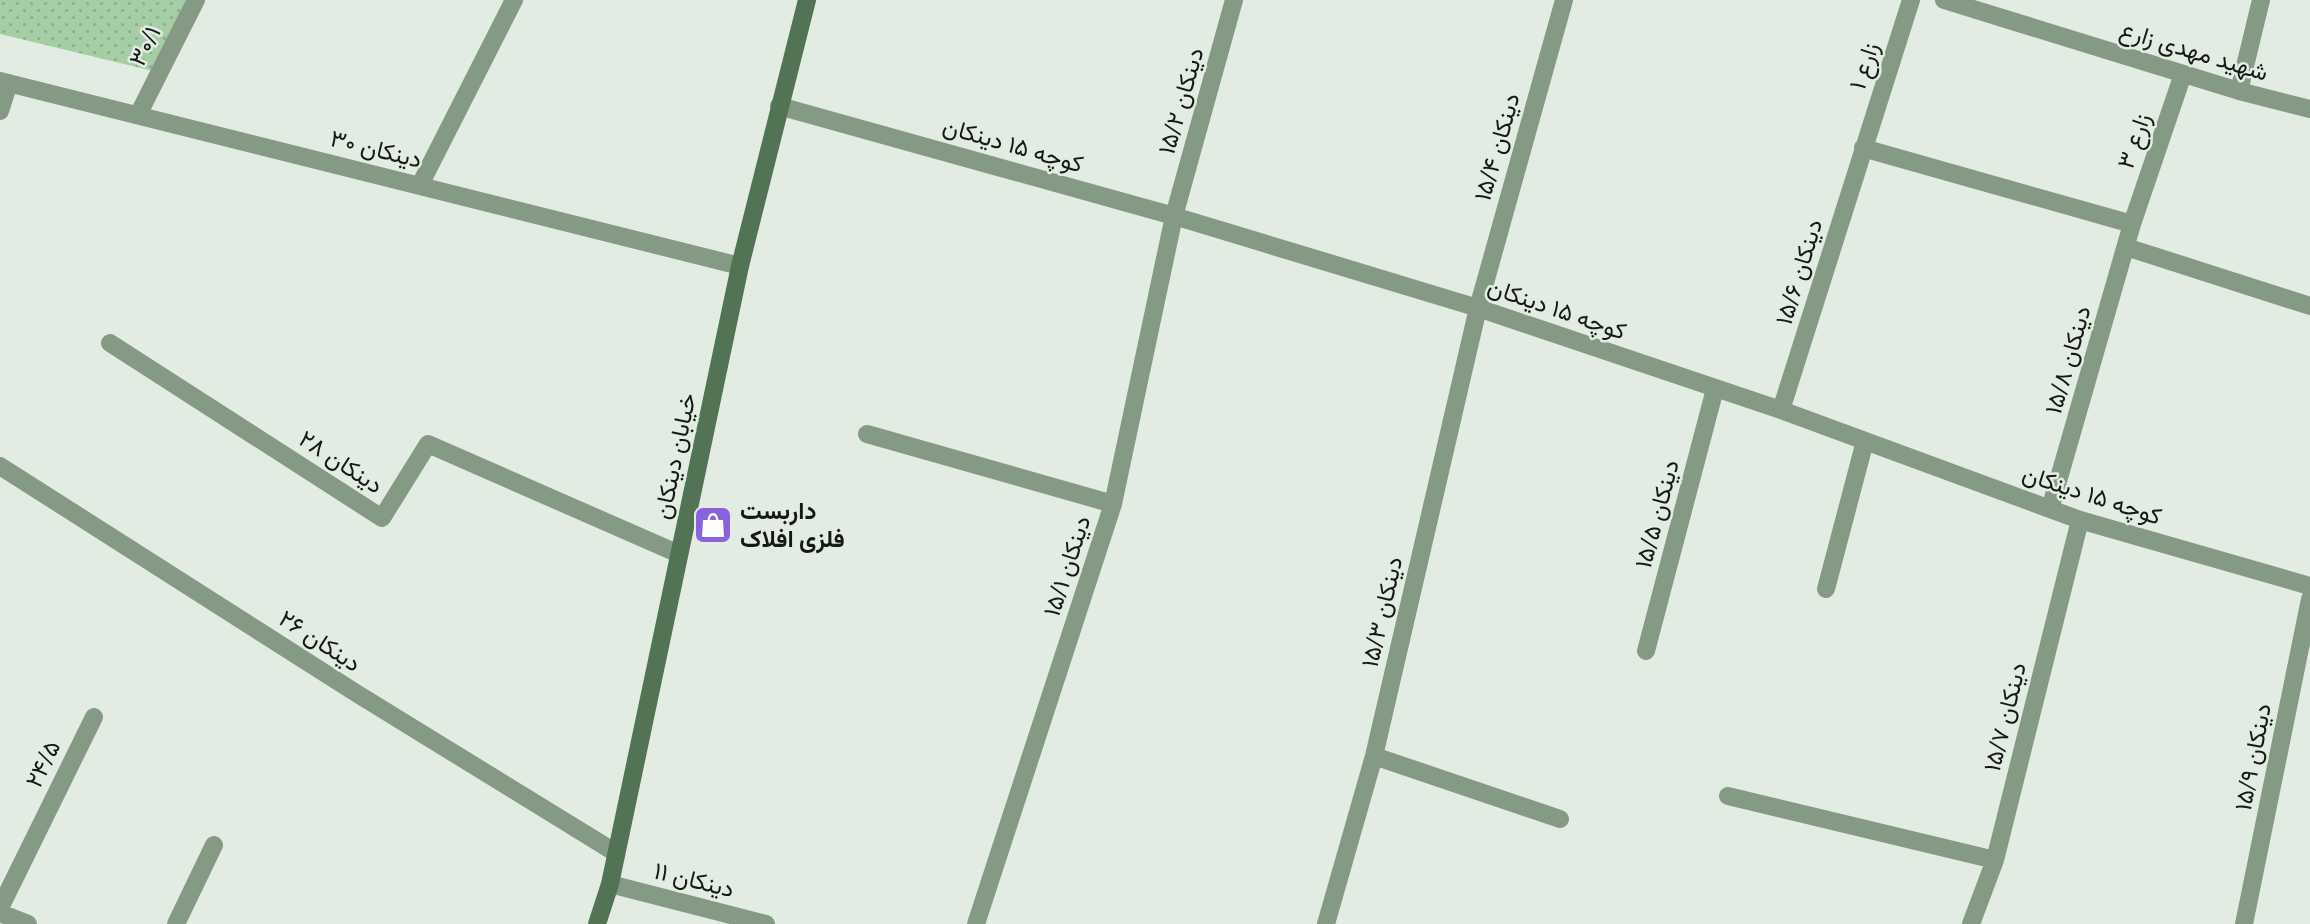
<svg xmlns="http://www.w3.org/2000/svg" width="2310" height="924" font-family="'Public Sans',Vazirmatn,sans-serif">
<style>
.park{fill:url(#park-dots)}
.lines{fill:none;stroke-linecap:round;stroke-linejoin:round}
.street{stroke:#849a84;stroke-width:18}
.secondary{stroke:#537454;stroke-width:18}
.labels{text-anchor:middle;stroke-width:5;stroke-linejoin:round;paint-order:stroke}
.street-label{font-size:24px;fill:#151815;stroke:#e3ece3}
.poi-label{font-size:24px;font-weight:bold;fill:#151815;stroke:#e3ece3;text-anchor:start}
</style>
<defs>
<pattern id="park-dots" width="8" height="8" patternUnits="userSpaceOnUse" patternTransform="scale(1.75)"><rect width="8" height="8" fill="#a5cda6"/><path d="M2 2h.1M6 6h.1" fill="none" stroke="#8daf8e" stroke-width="1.8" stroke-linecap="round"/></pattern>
</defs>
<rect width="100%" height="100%" fill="#e3ece3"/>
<path class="park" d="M0,0H186L153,71L0,34Z"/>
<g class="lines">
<path class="street" d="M1944,0L2239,91L2310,109
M0,81L740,266
M2239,91L2261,0
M779,106L1174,216L1478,308L1781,410L2080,520L2310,586
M0,111L9,83
M138,115L196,0
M1863,148L2132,224
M420,185L514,0
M2126,247L2310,306
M110,343L382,518L428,444L679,554
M1781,410L1911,0
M867,434L1113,504
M0,466L356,693L616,853
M2050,509L2132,224L2183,74
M1826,589L1865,441
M1646,651L1715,389
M1374,756L1560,819
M1728,796L1995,860
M610,884L766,924
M0,908L94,717
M0,913L28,924
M176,924L214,845
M976,924L1113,504L1174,216L1234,0
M1326,924L1374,756L1478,308L1564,0
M1971,924L1995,860L2080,520
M2244,924L2310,599"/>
<path class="secondary" d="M597,924L610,884L740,266L807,0"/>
</g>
<defs>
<symbol id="shop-square" viewBox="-11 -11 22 22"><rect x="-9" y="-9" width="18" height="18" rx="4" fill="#8b62dd" stroke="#e3ece3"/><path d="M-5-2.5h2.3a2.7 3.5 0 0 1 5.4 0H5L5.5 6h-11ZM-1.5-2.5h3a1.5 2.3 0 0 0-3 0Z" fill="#fff"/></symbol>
</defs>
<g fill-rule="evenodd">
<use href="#shop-square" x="691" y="503" width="44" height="44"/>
</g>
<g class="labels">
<g class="street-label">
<text transform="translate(145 46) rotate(-63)" y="8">۳۰/۱</text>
<text transform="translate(2194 51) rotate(17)" y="8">شهید مهدی زارع</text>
<text transform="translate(1864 66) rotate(-72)" y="8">۱ زارع</text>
<text transform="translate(1181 101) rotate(-74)" y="8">۱۵/۲ دینکان</text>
<text transform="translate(2134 141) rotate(-71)" y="8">۳ زارع</text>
<text transform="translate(1013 145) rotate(16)" y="8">کوچه ۱۵ دینکان</text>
<text transform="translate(1497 147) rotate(-74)" y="8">۱۵/۴ دینکان</text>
<text transform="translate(376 149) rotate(14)" y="8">۳۰ دینکان</text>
<text transform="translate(1799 272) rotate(-73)" y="8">۱۵/۶ دینکان</text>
<text transform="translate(1557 309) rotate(19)" y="8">کوچه ۱۵ دینکان</text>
<text transform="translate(2068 360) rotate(-74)" y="8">۱۵/۸ دینکان</text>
<text transform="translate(675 456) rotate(-78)" y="8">خیابان دینکان</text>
<text transform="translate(341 462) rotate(33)" y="8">۲۸ دینکان</text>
<text transform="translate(2092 495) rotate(18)" y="8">کوچه ۱۵ دینکان</text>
<text transform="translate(1657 514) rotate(-75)" y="8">۱۵/۵ دینکان</text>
<text transform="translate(1067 566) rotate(-72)" y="8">۱۵/۱ دینکان</text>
<text transform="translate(1382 612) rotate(-77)" y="8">۱۵/۳ دینکان</text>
<text transform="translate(320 641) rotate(33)" y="8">۲۶ دینکان</text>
<text transform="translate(2005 717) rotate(-76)" y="8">۱۵/۷ دینکان</text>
<text transform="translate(2253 757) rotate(-79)" y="8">۱۵/۹ دینکان</text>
<text transform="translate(43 764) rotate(-64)" y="8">۲۴/۵</text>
<text transform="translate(694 880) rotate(14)" y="8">۱۱ دینکان</text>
</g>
<g class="poi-label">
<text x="740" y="519">داربست<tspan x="740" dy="28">فلزی افلاک</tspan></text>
</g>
</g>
</svg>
